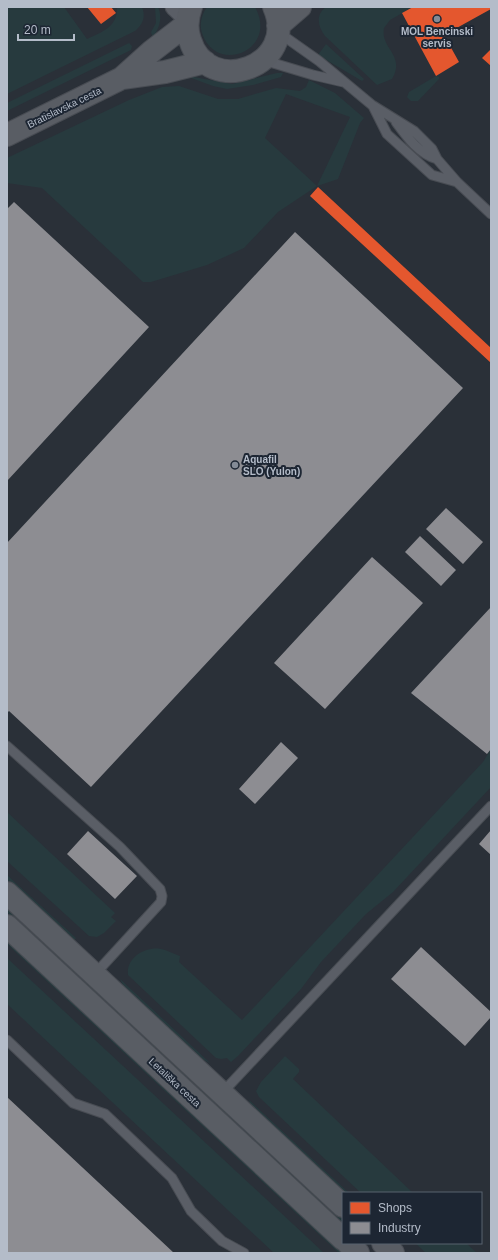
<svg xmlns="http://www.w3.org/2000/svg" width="498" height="1260" font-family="Arial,sans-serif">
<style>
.green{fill:#273a3e;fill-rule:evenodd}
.shops{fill:#e4572e}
.industry{fill:#8d8d92}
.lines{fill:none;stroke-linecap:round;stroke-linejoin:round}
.lane-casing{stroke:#484c53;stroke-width:11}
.street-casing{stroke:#484c53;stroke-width:19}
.secondary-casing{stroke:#484c53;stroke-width:24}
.lane{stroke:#5a5e66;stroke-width:9}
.street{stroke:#5a5e66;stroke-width:17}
.secondary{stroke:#595d64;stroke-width:22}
.poi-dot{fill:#848b96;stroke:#1d2633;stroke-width:1.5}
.labels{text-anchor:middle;stroke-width:4;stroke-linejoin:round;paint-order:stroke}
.poi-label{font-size:10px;font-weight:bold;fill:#b4bcc9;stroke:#1d2633}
.street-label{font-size:10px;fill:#b4bcc9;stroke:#1d2633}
</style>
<rect width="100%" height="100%" fill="#2a3038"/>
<path class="green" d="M7,7H64L87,39C102,32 118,27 117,7H142C146,17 143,24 135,31L7,94Z
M155,7H158C163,18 159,28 153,38L151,32L156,23Z
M207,7H255C279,50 216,76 202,33C199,24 202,14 207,7Z
M326,7H413L390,20L384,28C380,49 406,55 392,79L377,85L325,36C318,27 315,15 326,7Z
M129,43L132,46L131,50L7,111V103Z
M326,44L364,79L362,81L318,55Z
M277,73H283L281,77L253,85L227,89L213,86L183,75L232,84Z
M436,76L439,77V79L418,101H411L407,97L409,92Z
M309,80L335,93L364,118L360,123L338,179L317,186L278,212L244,248L207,265L151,282H143L42,188L7,183V158L129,100L162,87L179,86L218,99H238L276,88L300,91L306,87ZM286,94L350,117L317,186L265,138Z
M491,749V787L393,892L366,914L321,962L301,989L238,1056L231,1062L227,1058L221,1059L216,1058L128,975C126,957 146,946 161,949C167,950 174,954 180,956L179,962L242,1020L483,762Z
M7,812L115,913L111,917L116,921L104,933L97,937L89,936L7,861Z
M7,875L76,938L74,940L7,881Z
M7,906L343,1219V1226L7,912Z
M7,938L345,1253H339L7,944Z
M7,958L324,1253H274L7,1004Z
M120,979L210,1063L200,1058L124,987Z
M285,1056L299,1069V1072L293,1079L413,1193H361L259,1097L256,1091L261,1082Z
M249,1100L349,1193H343L251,1106Z
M415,1243H466L477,1253H426Z"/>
<path class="shops" d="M87,7H111L116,13L101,24Z
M413,7H491V9L444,35L459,62L436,76L402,13Z
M491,49V66L482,58Z
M318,187L491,348V363L310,196Z"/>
<path class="industry" d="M14,202L149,327L7,481V209Z
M295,232L463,388L91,787L9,711L7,713V543Z
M446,508L483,542L463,564L426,529Z
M420,536L456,570L441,586L405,552Z
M372,557L423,603L325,709L274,663Z
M491,607V749L487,754L411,693Z
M281,742L298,758L255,804L239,789Z
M491,830V855L479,844Z
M88,831L137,876L115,899L67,854Z
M421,947L491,1012V1017L465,1046L391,979Z
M7,1097L174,1253H7Z"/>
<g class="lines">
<defs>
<path id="lane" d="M278,32L319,61L372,105L414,131L432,149L437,159L457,182L491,214
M263,60L313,75L343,82
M373,106L387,134L432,175L457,182
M396,122C407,137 419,154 437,159
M7,746L120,847L160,889L162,896L161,902L95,974
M7,1040L73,1103L105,1114L172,1178L191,1211L222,1241L244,1253
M222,1093L491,806"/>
<path id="street" d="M174,7L187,19"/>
<path id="secondary" d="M191,7C187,18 186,29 190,40C208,99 300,66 274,7
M278,26L300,7
M122,78L165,72L205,62
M7,135L122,78L152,51L187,24
M7,893L343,1206
M7,926L343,1239
M348,1243L358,1253
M383,1243L393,1253"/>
</defs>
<use href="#lane" class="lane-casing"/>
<use href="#street" class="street-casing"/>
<use href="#secondary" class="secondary-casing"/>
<use href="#lane" class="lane"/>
<use href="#street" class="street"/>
<use href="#secondary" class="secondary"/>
</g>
<g class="poi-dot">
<circle cx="437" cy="19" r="4"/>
<circle cx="235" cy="465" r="4"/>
</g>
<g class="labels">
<g class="poi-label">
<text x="437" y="35">MOL Bencinski<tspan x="437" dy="12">servis</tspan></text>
<text x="243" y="463" text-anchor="start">Aquafil<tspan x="243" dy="12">SLO (Yulon)</tspan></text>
</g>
<g class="street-label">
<text transform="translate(64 107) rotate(-26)" y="4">Bratislavska cesta</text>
<text transform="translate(175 1082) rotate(43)" y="4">Letališka cesta</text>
</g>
</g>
<rect width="498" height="1260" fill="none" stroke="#b4bcc9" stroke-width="16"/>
<rect x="342" y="1192" width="140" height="52" fill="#1d2633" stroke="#59626f"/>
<rect x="350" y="1202" width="20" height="12" fill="#e4572e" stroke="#59626f"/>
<text x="378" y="1212" font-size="12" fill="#b4bcc9">Shops</text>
<rect x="350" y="1222" width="20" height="12" fill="#8d8d92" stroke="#59626f"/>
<text x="378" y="1232" font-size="12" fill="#b4bcc9">Industry</text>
<path d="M18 34v6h56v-6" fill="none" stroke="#b4bcc9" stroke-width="2"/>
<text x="24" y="34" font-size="12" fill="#b4bcc9" stroke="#1d2633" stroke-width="3" paint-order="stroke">20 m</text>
</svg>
